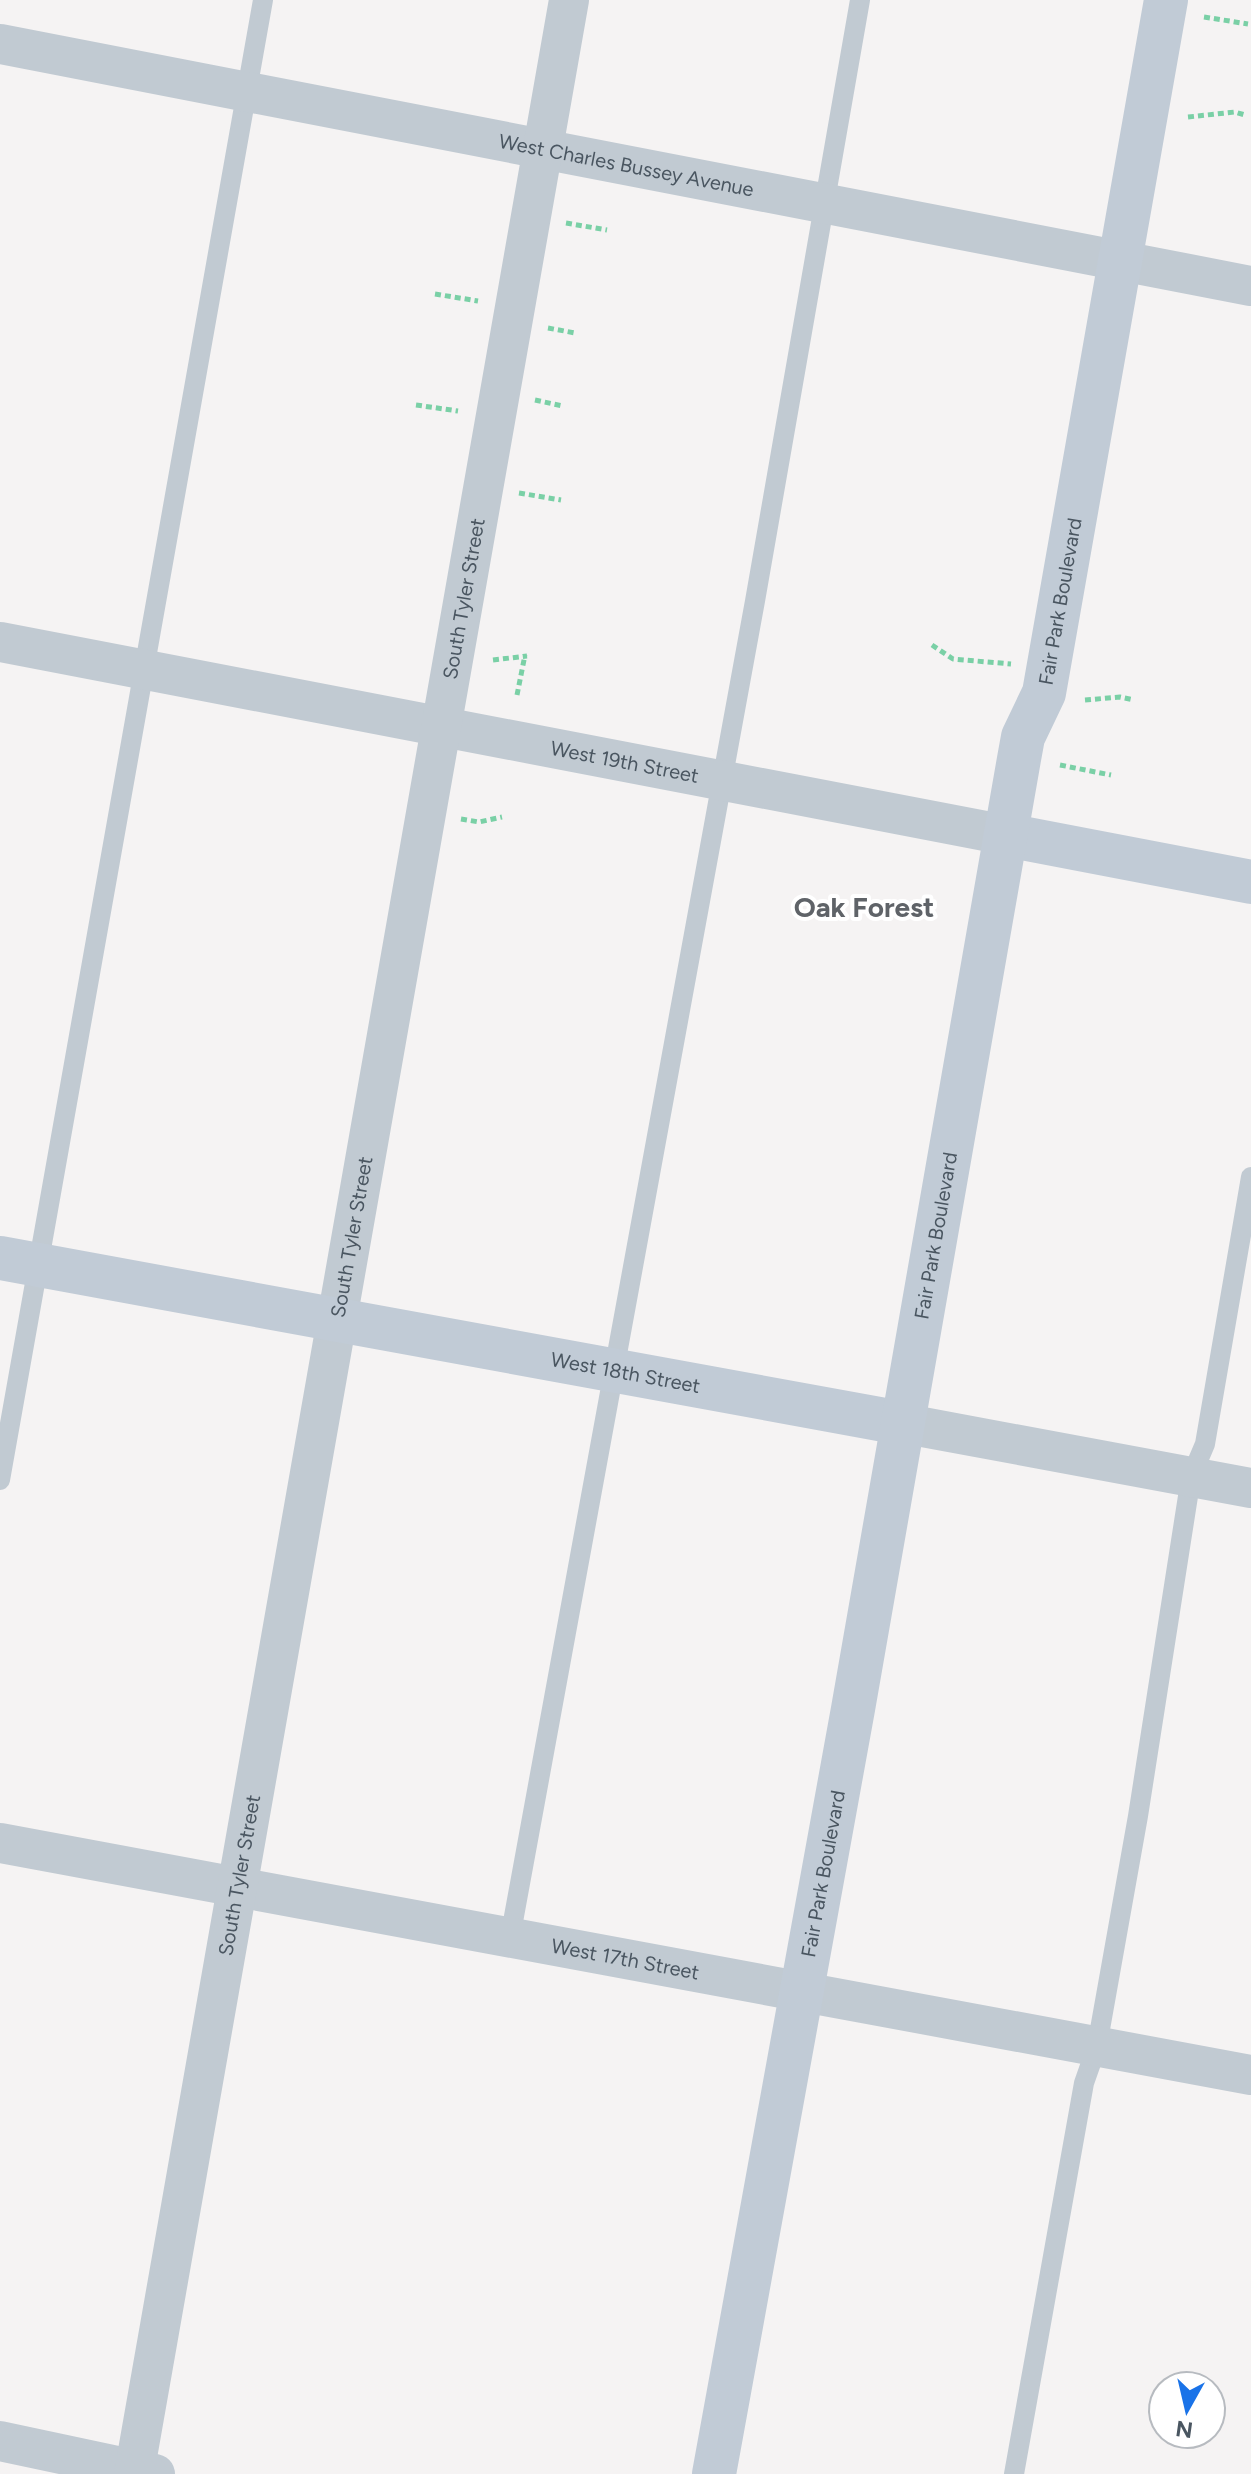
<svg xmlns="http://www.w3.org/2000/svg" width="1251" height="2474" font-family="Figtree,sans-serif">
<style>
.lines{fill:none;stroke-linecap:round;stroke-linejoin:round}
.path{stroke:#7ad0a6;stroke-width:5;stroke-dasharray:6 4;stroke-linecap:butt}
.lane{stroke:#c1cad2;stroke-width:20}
.street{stroke:#c1cad2;stroke-width:40}
.secondary{stroke:#c1cbd6;stroke-width:44}
.labels{text-anchor:middle;stroke-width:8;stroke-linejoin:round;paint-order:stroke}
.street-label{font-size:20px;fill:#4a5661;stroke:#fff}
.district-label{font-size:28px;font-weight:bold;fill:#5f6368;stroke:#fff}
</style>
<rect width="100%" height="100%" fill="#f5f3f3"/>
<g class="lines">
<path class="path" d="M1204,17L1248,24
M1188,117L1235,112L1245,115
M566,223L607,230
M435,294L478,301
M548,328L575,333
M535,400L563,406
M416,405L458,411
M519,493L561,500
M932,645L953,659L1011,664
M493,660L527,656
M517,695L525,655
M1085,700L1120,697L1134,700
M1060,765L1111,775
M461,819L479,822L502,817"/>
<path class="lane" d="M0,1480L263,0
M510,1938L755,601L860,0
M1014,2474L1084,2083L1097,2046L1138,1816L1191,1477L1205,1444L1251,1177"/>
<g class="street">
<path id="s1" d="M0,44L1251,286"/>
<path id="s2" d="M0,642L1006,835"/>
<path d="M901,1423L1251,1488"/>
<path id="s3" d="M0,1843L1251,2075"/>
<path d="M0,2441L155,2474"/>
<path id="s4" d="M134,2474L569,0"/>
</g>
<g class="secondary">
<path d="M1006,835L1251,882"/>
<path id="s5" d="M0,1258L901,1423"/>
<path id="s6" d="M714,2474L853,1709L1019,759L1023,737L1044,693L1166,0"/>
</g>
</g>
<g class="labels">
<g class="street-label">
<text dy="7" stroke="none"><textPath href="#s1" startOffset="638">West Charles Bussey Avenue</textPath></text>
<text dy="7" stroke="none"><textPath href="#s4" startOffset="1904">South Tyler Street</textPath></text>
<text dy="7" stroke="none"><textPath href="#s6" startOffset="1906">Fair Park Boulevard</textPath></text>
<text dy="7" stroke="none"><textPath href="#s2" startOffset="636">West 19th Street</textPath></text>
<text dy="7" stroke="none"><textPath href="#s6" startOffset="1258">Fair Park Boulevard</textPath></text>
<text dy="7" stroke="none"><textPath href="#s4" startOffset="1256">South Tyler Street</textPath></text>
<text dy="7" stroke="none"><textPath href="#s5" startOffset="636">West 18th Street</textPath></text>
<text dy="7" stroke="none"><textPath href="#s6" startOffset="610">Fair Park Boulevard</textPath></text>
<text dy="7" stroke="none"><textPath href="#s4" startOffset="608">South Tyler Street</textPath></text>
<text dy="7" stroke="none"><textPath href="#s3" startOffset="636">West 17th Street</textPath></text>
</g>
<g class="district-label">
<text x="864" y="917">Oak Forest</text>
</g>
</g>
<g transform="translate(1187 2410) rotate(188)"><circle r="38" fill="#ffffff" stroke="#b7bbc0" stroke-width="2"/>
<path d="M0-6L14 30L0 20L-14 30Z" fill="#1a73e8"/>
<text y="-12" font-size="22" font-weight="bold" text-anchor="middle" fill="#4a5661">N</text>
</g>
</svg>
